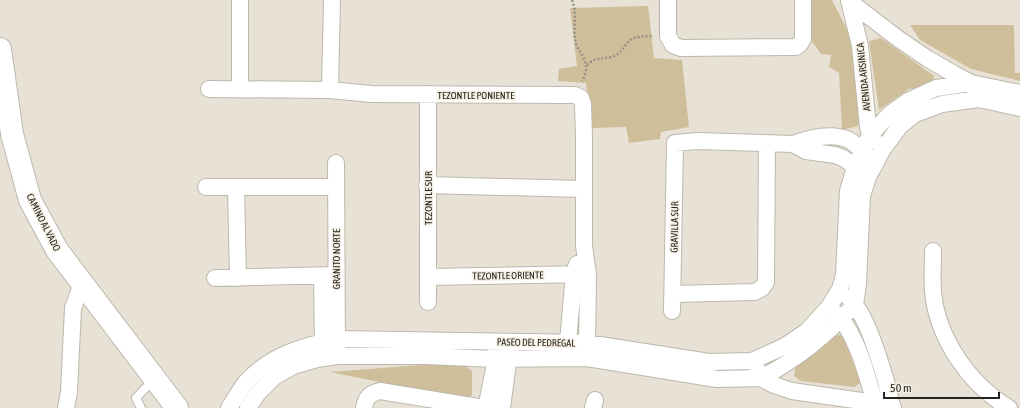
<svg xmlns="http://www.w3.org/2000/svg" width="1020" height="408" font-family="'Asap Condensed',sans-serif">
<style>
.green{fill:#cfbe9a}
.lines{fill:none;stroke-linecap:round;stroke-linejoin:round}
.lane-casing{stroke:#bdb8ac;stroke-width:10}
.street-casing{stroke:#bdb8ac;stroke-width:18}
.secondary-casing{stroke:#bdb8ac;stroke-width:24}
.path{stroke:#969289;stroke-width:2.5;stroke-dasharray:2 2;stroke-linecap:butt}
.lane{stroke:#fff;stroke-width:8}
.street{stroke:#fff;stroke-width:16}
.secondary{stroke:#fff;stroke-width:22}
.labels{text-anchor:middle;stroke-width:3;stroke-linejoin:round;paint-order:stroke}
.street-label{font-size:10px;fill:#26241f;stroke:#f5efe3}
</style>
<rect width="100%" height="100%" fill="#e8e2d6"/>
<path class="green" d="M811,0H832L852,39L862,115L858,126L842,130L839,73L829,67L831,55L821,54L811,40Z
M648,6L654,58L682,60L689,127L661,132L660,139L629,143L626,127L590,128L586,83L558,81L559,69L577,66L570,8Z
M910,25H1014L1015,73H1020V81L971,69L920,40Z
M881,38L934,76L932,86L909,89L879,110L869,41Z
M842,334L861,382L854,387L801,381L794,376L796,365L833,337Z
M460,362L472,371V395L463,399L330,372Z"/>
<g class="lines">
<defs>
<path id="lane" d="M141,408L136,398L154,379"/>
<path id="street" d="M668,0V36L673,45L681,48L796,47L800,44L803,39V0
M849,0L860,46L868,127L870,135L875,141
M850,2L900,40L928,59L954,74L971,83L1020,93
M209,89L330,90L332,0
M240,89V0
M330,90L371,94L575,95L581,98L583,104L584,138V246L588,274L587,352
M428,94V302
M793,144L806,151L835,155L843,158L863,172
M336,163L337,349
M427,185L583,189
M206,187H336
M236,187L238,278
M933,251C933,265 932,278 933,291C937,338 969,384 1009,408
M322,276L323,352
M428,277L588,274
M215,278L336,275
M673,294L755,292L762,288L766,282L767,144
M849,298C866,313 879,358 886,381C888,390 890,400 893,408
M855,304L858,284L862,196L868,177L883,149L900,126L915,114L942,104L979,99L1020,108
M672,311L675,143L697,141L793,144C810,138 832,132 849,140C858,145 867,155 875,163
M834,312C856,330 867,376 875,403
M570,352L568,342L574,273L577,264
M758,371L761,378C798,359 828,334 855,304
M66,408L69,392L73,308L82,283
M229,408C234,400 240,390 246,382C271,355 302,346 337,339L587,343L709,362L752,361L785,346L807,331L829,307L840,289L844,275L848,191L855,167L870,135L890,114L908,101L936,88L971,83L979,99
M248,408L258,393L274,377L293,366L317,359L337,356H425L496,359L587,358L717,379L761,378L774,385L792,391L875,403L892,407
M364,408C366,397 369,394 380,391L484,408
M486,408L496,359V348
M502,408L510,348
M593,408L595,400"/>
<path id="secondary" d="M0,49L12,134L30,200L57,250L177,408"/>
</defs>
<use href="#lane" class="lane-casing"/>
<use href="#street" class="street-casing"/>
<use href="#secondary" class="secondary-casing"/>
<path class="path" d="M572,0C578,15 572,29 576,44C579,52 586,58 586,67C586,72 585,77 582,81
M587,65C598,55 604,61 616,55C622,52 624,46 629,41C634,36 646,36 653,36"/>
<use href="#lane" class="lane"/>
<use href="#street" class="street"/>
<use href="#secondary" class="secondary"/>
</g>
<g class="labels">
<g class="street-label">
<text transform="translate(863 77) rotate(-96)" y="4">AVENIDA ARSINICA</text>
<text x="476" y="99">TEZONTLE PONIENTE</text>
<text transform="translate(428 198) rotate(-90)" y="4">TEZONTLE SUR</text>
<text transform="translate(44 222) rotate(63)" y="4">CAMINO AL VADO</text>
<text transform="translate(674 227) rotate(-89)" y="4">GRAVILLA SUR</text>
<text transform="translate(336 259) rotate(-90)" y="4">GRANITO NORTE</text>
<text transform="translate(508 275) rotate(-1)" y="4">TEZONTLE ORIENTE</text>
<text transform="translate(536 342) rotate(1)" y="4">PASEO DEL PEDREGAL</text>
</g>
</g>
<path d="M884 392v6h115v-6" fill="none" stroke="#26241f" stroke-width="2"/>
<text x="890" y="392" font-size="12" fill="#26241f" stroke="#f5efe3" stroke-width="3" paint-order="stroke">50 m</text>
</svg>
